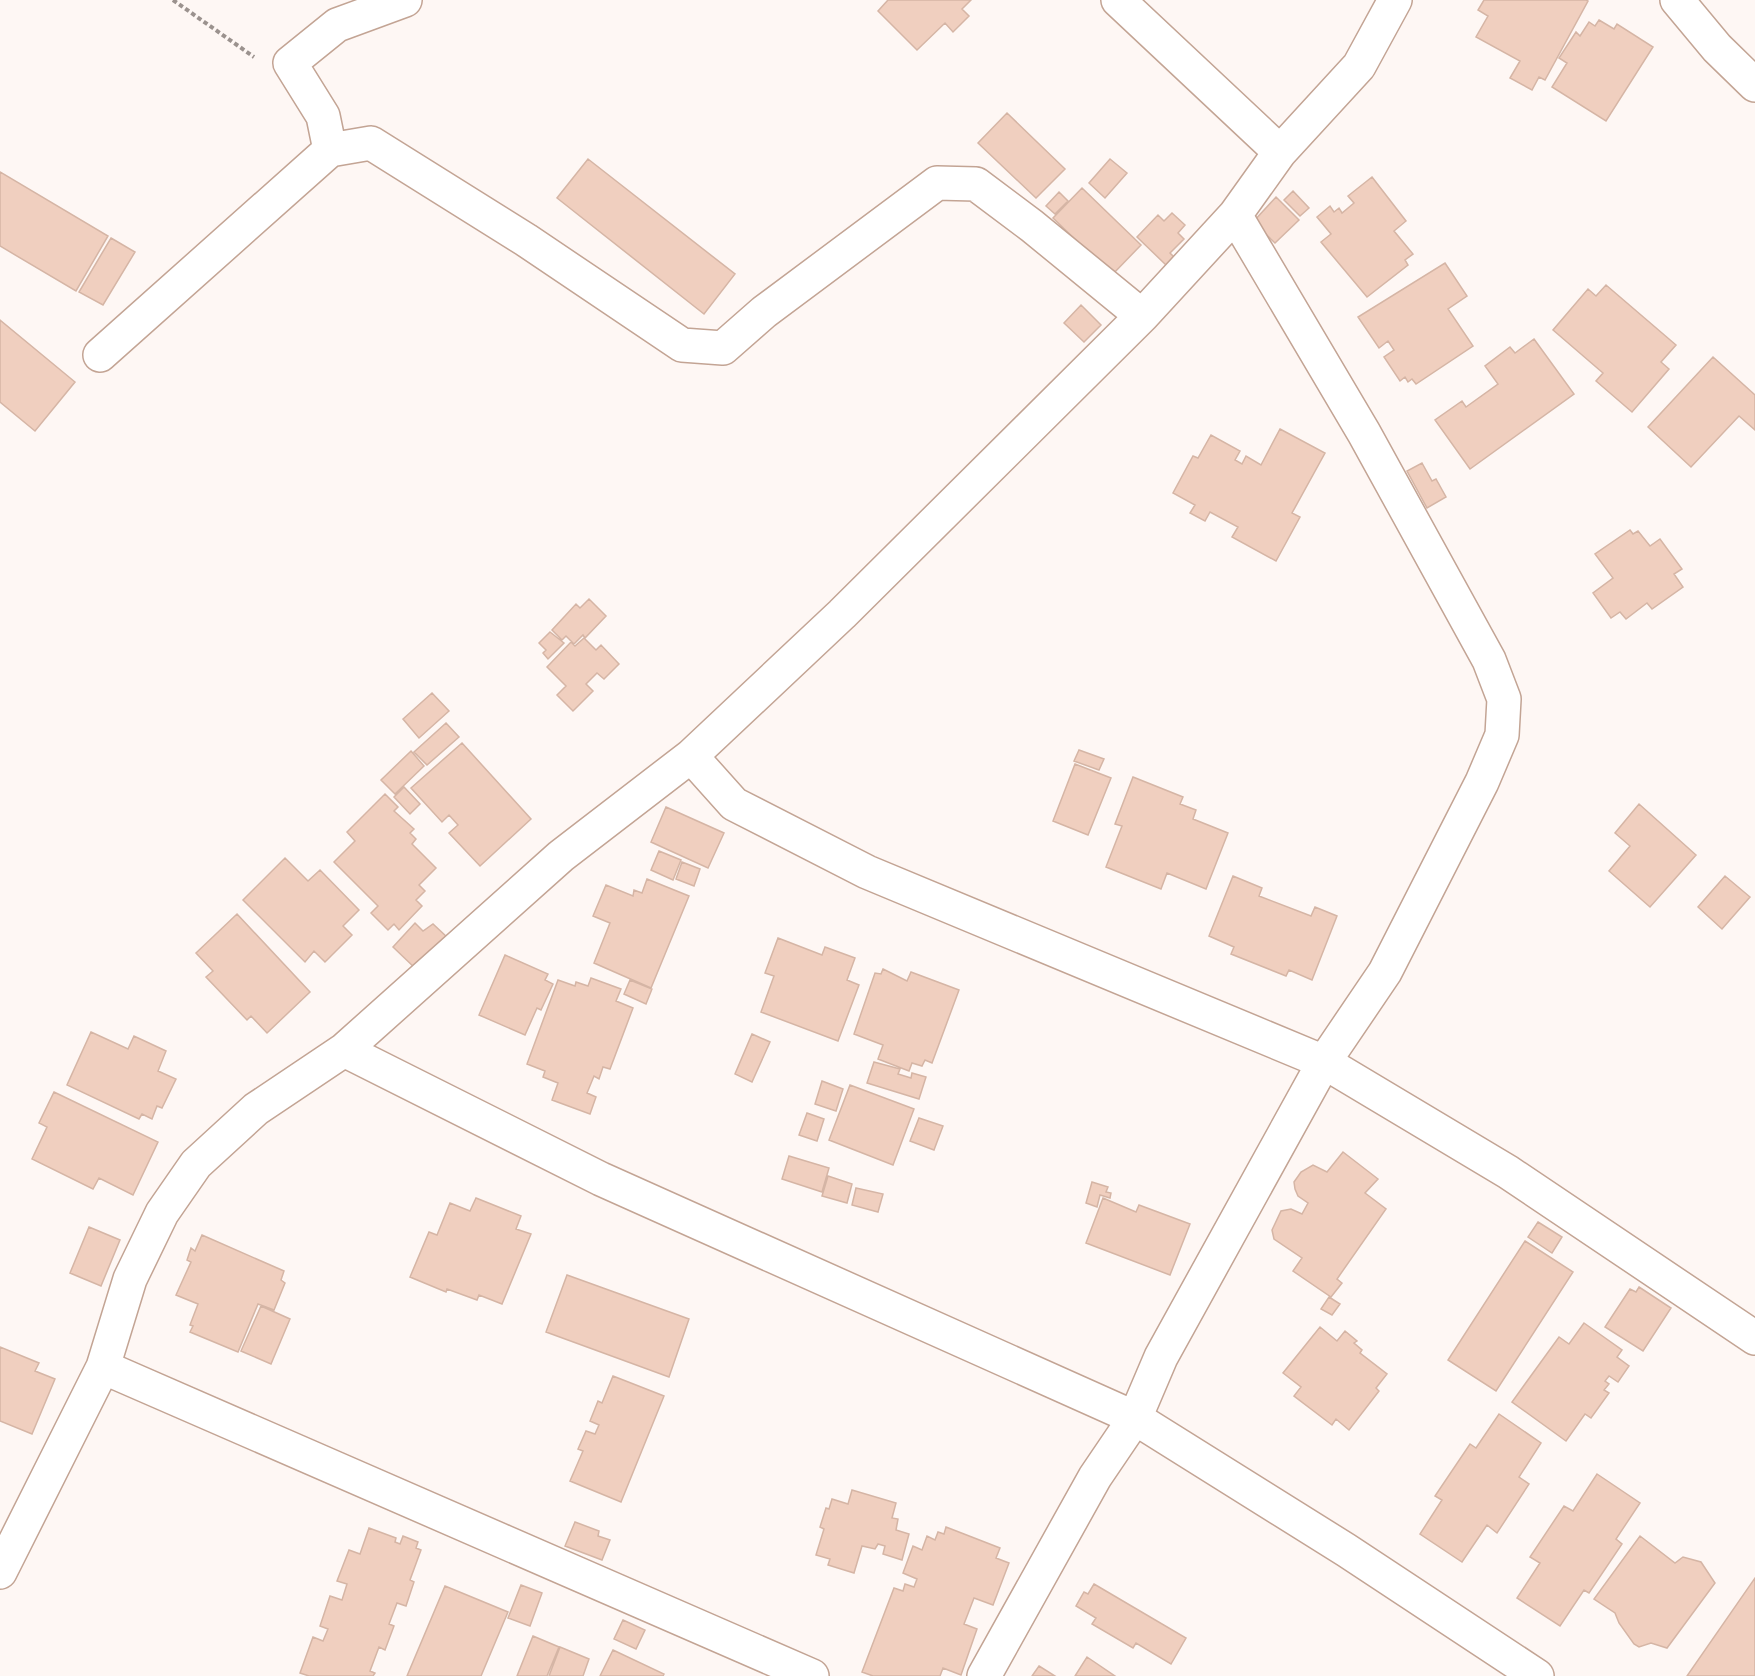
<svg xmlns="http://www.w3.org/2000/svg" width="1755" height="1676" font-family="'Fira Sans Condensed',sans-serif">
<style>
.building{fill:#f0cfbf;stroke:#d5b5a5;stroke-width:1.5}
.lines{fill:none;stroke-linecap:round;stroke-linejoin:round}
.minor-casing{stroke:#c3a494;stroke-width:36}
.path{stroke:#9b928e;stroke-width:4;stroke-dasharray:4.5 3;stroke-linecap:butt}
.minor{stroke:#fff;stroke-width:33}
</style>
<rect width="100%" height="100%" fill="#fef7f4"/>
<path class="building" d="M888,0H971L962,9L969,16L953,32L945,23L917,50L878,11Z
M1484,0H1586L1588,1L1545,80L1539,77L1532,90L1510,78L1520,61L1476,37L1488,16L1478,10Z
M1599,20L1614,29L1617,24L1653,47L1606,121L1552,87L1567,63L1559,58L1576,32L1580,36L1589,22L1595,26Z
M1007,113L1065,169L1036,198L978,143Z
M588,159L735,274L704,314L557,198Z
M1110,159L1127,173L1105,198L1089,183Z
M0,172L108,236L76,291L0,246Z
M1372,177L1406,221L1394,231L1413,254L1405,260L1408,265L1367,297L1321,242L1331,234L1317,217L1330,206L1334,212L1339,208L1342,213L1354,203L1348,196Z
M1082,188L1141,245L1112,275L1053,218Z
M1293,191L1309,208L1300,216L1284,200Z
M1059,192L1068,201L1055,214L1046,206Z
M1276,197L1299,220L1275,243L1253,222Z
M1172,213L1185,225L1178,233L1184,239L1170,253L1174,257L1166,265L1137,237L1158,215L1164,221Z
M111,238L135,252L103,305L79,292Z
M1445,263L1467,296L1448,309L1473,346L1416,384L1412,379L1408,382L1405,377L1400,381L1384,357L1394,350L1388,341L1379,348L1358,317Z
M1606,285L1676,345L1661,362L1669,369L1632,412L1596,381L1603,373L1553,330L1588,289L1596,296Z
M1081,305L1101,325L1084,342L1064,323Z
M0,320L75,382L35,431L0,402Z
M1534,339L1574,394L1470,469L1435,420L1462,401L1466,407L1498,384L1485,366L1510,347L1515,353Z
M1713,357L1755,395V430L1739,416L1691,467L1648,427Z
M1280,429L1325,453L1292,513L1300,517L1276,561L1232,537L1238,527L1210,512L1205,521L1190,513L1195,505L1173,493L1193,456L1198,458L1211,435L1240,451L1235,460L1242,464L1246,456L1261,465Z
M1422,463L1432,481L1436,479L1446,497L1427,508L1407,471Z
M1630,530L1633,534L1638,531L1650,546L1660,539L1682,569L1674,574L1683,587L1652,609L1647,603L1626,619L1620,612L1611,618L1593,593L1613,578L1595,554Z
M589,599L606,616L585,638L583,635L574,644L566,636L562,640L552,630L576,604L580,608Z
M550,632L564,643L548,659L543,653L546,650L539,643Z
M584,638L596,650L601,645L619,664L604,679L597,673L586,684L593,691L573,711L557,695L566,686L547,667L571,642L575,646Z
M432,693L449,711L419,738L403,719Z
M446,723L459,737L427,765L414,752Z
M462,743L531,819L480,866L449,833L458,825L449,815L442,822L411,788Z
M1079,750L1104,759L1099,770L1074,761Z
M411,751L424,766L395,794L381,780Z
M1075,764L1111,778L1088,835L1053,821Z
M1133,777L1183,797L1180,804L1196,810L1193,819L1228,833L1206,889L1167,873L1161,889L1106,867L1122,826L1115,824Z
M404,787L420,804L410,814L394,797Z
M385,794L398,807L394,811L414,829L410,833L416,839L412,844L436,868L419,885L425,891L416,900L422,906L399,930L394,924L388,930L371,913L378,906L334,862L355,841L347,832Z
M1639,804L1696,855L1650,907L1609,871L1630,846L1615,833Z
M666,807L724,833L708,868L651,842Z
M659,851L681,860L673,880L651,870Z
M285,858L308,881L320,870L359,910L343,926L352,935L325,962L314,951L305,962L243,900Z
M682,862L700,869L694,886L676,879Z
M1233,876L1262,888L1259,896L1311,916L1315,907L1337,916L1312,980L1289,970L1286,976L1231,954L1234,947L1209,936Z
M1725,876L1750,897L1722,929L1698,907Z
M647,879L689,896L651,988L594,963L610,923L593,916L606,885L633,896L634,890L642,893Z
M237,914L310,992L267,1033L251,1016L247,1020L206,977L213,971L196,953Z
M415,923L423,931L433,924L448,938L417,970L393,947Z
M778,938L822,955L825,947L855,958L847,980L859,985L838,1041L761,1012L774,976L765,973Z
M505,955L548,974L545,980L553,984L541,1010L537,1008L525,1035L479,1015Z
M883,969L907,981L911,972L959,990L932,1063L925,1060L922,1066L912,1063L909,1071L878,1059L883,1045L854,1034L875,973L881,974Z
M591,978L621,989L616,1001L633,1008L610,1069L603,1067L599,1079L594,1076L587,1093L596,1097L590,1114L552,1100L558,1083L543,1077L545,1071L527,1064L558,980L575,986L576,982L588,986Z
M630,980L652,989L646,1004L624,994Z
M91,1032L128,1049L134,1036L166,1051L158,1071L176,1079L162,1108L157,1106L152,1119L142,1114L139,1119L67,1085Z
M752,1034L770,1042L752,1082L735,1074Z
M874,1062L900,1069L898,1074L911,1078L912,1073L926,1077L919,1099L867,1083Z
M822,1081L843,1089L836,1111L815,1104Z
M850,1085L914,1109L893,1165L829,1140Z
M54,1092L158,1142L133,1195L99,1178L93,1189L32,1159L47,1127L39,1123Z
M807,1113L824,1119L817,1141L799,1135Z
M919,1118L943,1126L934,1150L910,1141Z
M1343,1152L1378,1179L1365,1193L1386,1209L1337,1279L1342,1283L1331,1297L1293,1271L1302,1258L1274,1239L1272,1230L1281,1211L1291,1209L1302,1214L1308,1203L1298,1196L1295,1189L1294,1182L1301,1172L1313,1165L1327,1172Z
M789,1156L829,1168L822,1192L782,1179Z
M828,1176L852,1184L847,1203L822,1196Z
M1092,1182L1108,1187L1106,1192L1111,1193L1110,1198L1100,1195L1097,1207L1086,1203Z
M856,1188L883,1194L878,1212L852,1205Z
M476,1198L521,1216L516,1229L531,1234L502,1304L479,1295L477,1300L447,1289L446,1292L410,1277L429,1232L437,1235L450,1203L470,1211Z
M1103,1198L1136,1212L1139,1205L1190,1224L1170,1275L1086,1243Z
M1538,1222L1562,1237L1552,1253L1528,1237Z
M89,1227L120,1240L101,1286L70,1273Z
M202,1235L284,1271L281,1280L285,1283L274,1310L258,1304L238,1352L190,1332L193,1326L190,1325L198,1304L176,1295L191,1262L187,1260L191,1248L195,1251Z
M1525,1241L1573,1272L1496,1391L1448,1360Z
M567,1275L689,1319L669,1377L546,1332Z
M1639,1287L1671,1308L1643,1351L1605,1327L1630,1289L1636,1292Z
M1329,1297L1340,1304L1332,1315L1321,1309Z
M261,1306L290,1319L271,1364L241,1351Z
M1584,1323L1622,1350L1617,1357L1629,1366L1618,1382L1609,1376L1605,1381L1609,1384L1604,1390L1609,1393L1591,1418L1585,1414L1566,1441L1512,1402L1559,1337L1569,1344Z
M1320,1327L1337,1341L1345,1331L1357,1341L1354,1343L1362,1350L1360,1353L1387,1374L1376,1388L1379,1391L1349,1430L1336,1419L1332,1425L1294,1396L1301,1387L1283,1373Z
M0,1347L39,1363L35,1371L55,1379L32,1434L0,1421Z
M613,1376L664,1396L621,1502L570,1481L583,1451L578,1449L586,1431L595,1434L599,1425L590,1421L598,1401L602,1403Z
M1499,1414L1541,1443L1519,1477L1529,1484L1497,1533L1487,1525L1462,1562L1420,1534L1442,1500L1435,1496L1470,1444L1476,1448Z
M1597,1474L1640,1503L1616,1539L1622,1544L1589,1593L1584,1590L1560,1626L1517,1598L1540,1563L1530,1557L1564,1506L1573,1511Z
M852,1490L896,1503L892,1518L898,1519L896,1530L909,1534L902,1560L883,1554L885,1546L878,1544L875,1549L862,1546L854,1573L828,1565L830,1559L816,1555L824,1529L820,1527L826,1508L829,1509L832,1499L848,1504Z
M575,1522L599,1531L598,1536L610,1540L602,1560L565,1546Z
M946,1527L1000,1548L996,1558L1009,1563L993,1605L974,1598L964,1624L977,1629L961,1675L943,1668L940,1676H873L862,1672L894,1588L903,1591L905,1584L914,1587L917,1579L903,1573L913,1546L922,1550L927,1536L935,1540L938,1532L944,1534Z
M369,1528L396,1538L395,1542L400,1544L403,1536L418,1542L416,1548L421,1550L410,1580L414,1582L406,1606L397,1603L389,1624L394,1626L385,1650L379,1647L370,1671L375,1673L373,1676H309L300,1673L313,1637L323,1641L328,1629L320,1626L330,1596L342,1600L347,1584L337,1581L349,1550L360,1554Z
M1640,1536L1675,1563L1683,1557L1701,1562L1715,1583L1667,1648L1651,1643L1639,1647L1634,1644L1619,1623L1615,1613L1594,1599Z
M1755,1578V1676H1687Z
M1094,1584L1186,1638L1171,1664L1136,1643L1133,1648L1092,1624L1096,1618L1076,1606L1084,1592L1088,1594Z
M521,1585L542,1593L530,1626L508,1618Z
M445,1586L508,1612L481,1676H407Z
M623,1620L645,1630L636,1649L614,1639Z
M533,1636L559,1647L547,1676H517Z
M560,1647L589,1659L583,1676H549Z
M613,1650L664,1674L663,1676H600Z
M1087,1657L1115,1676H1075Z
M1039,1666L1055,1676H1032Z"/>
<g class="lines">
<defs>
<path id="minor" d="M1118,0L1280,152
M1677,0L1717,48L1755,85
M330,150L323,116L290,63L337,25L405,0
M100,355L330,150L371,143L526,240L682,345L723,348L764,312L937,183L976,184L1032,226L1142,316
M691,756L734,804L867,872L1324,1062L1508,1172L1755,1338
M344,1050L601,1179L1135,1418L1346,1550L1537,1676
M103,1367L812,1676
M0,1572L103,1367L130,1279L162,1213L196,1164L256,1109L344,1050L561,856L691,756L842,614L1142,316L1235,215L1280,152L1359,66L1395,0
M984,1676L1095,1477L1135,1418L1161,1357L1324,1062L1385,972L1482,782L1502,735L1504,699L1489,660L1364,433L1235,215"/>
</defs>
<use href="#minor" class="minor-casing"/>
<path class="path" d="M173,0L254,57"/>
<use href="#minor" class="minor"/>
</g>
</svg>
